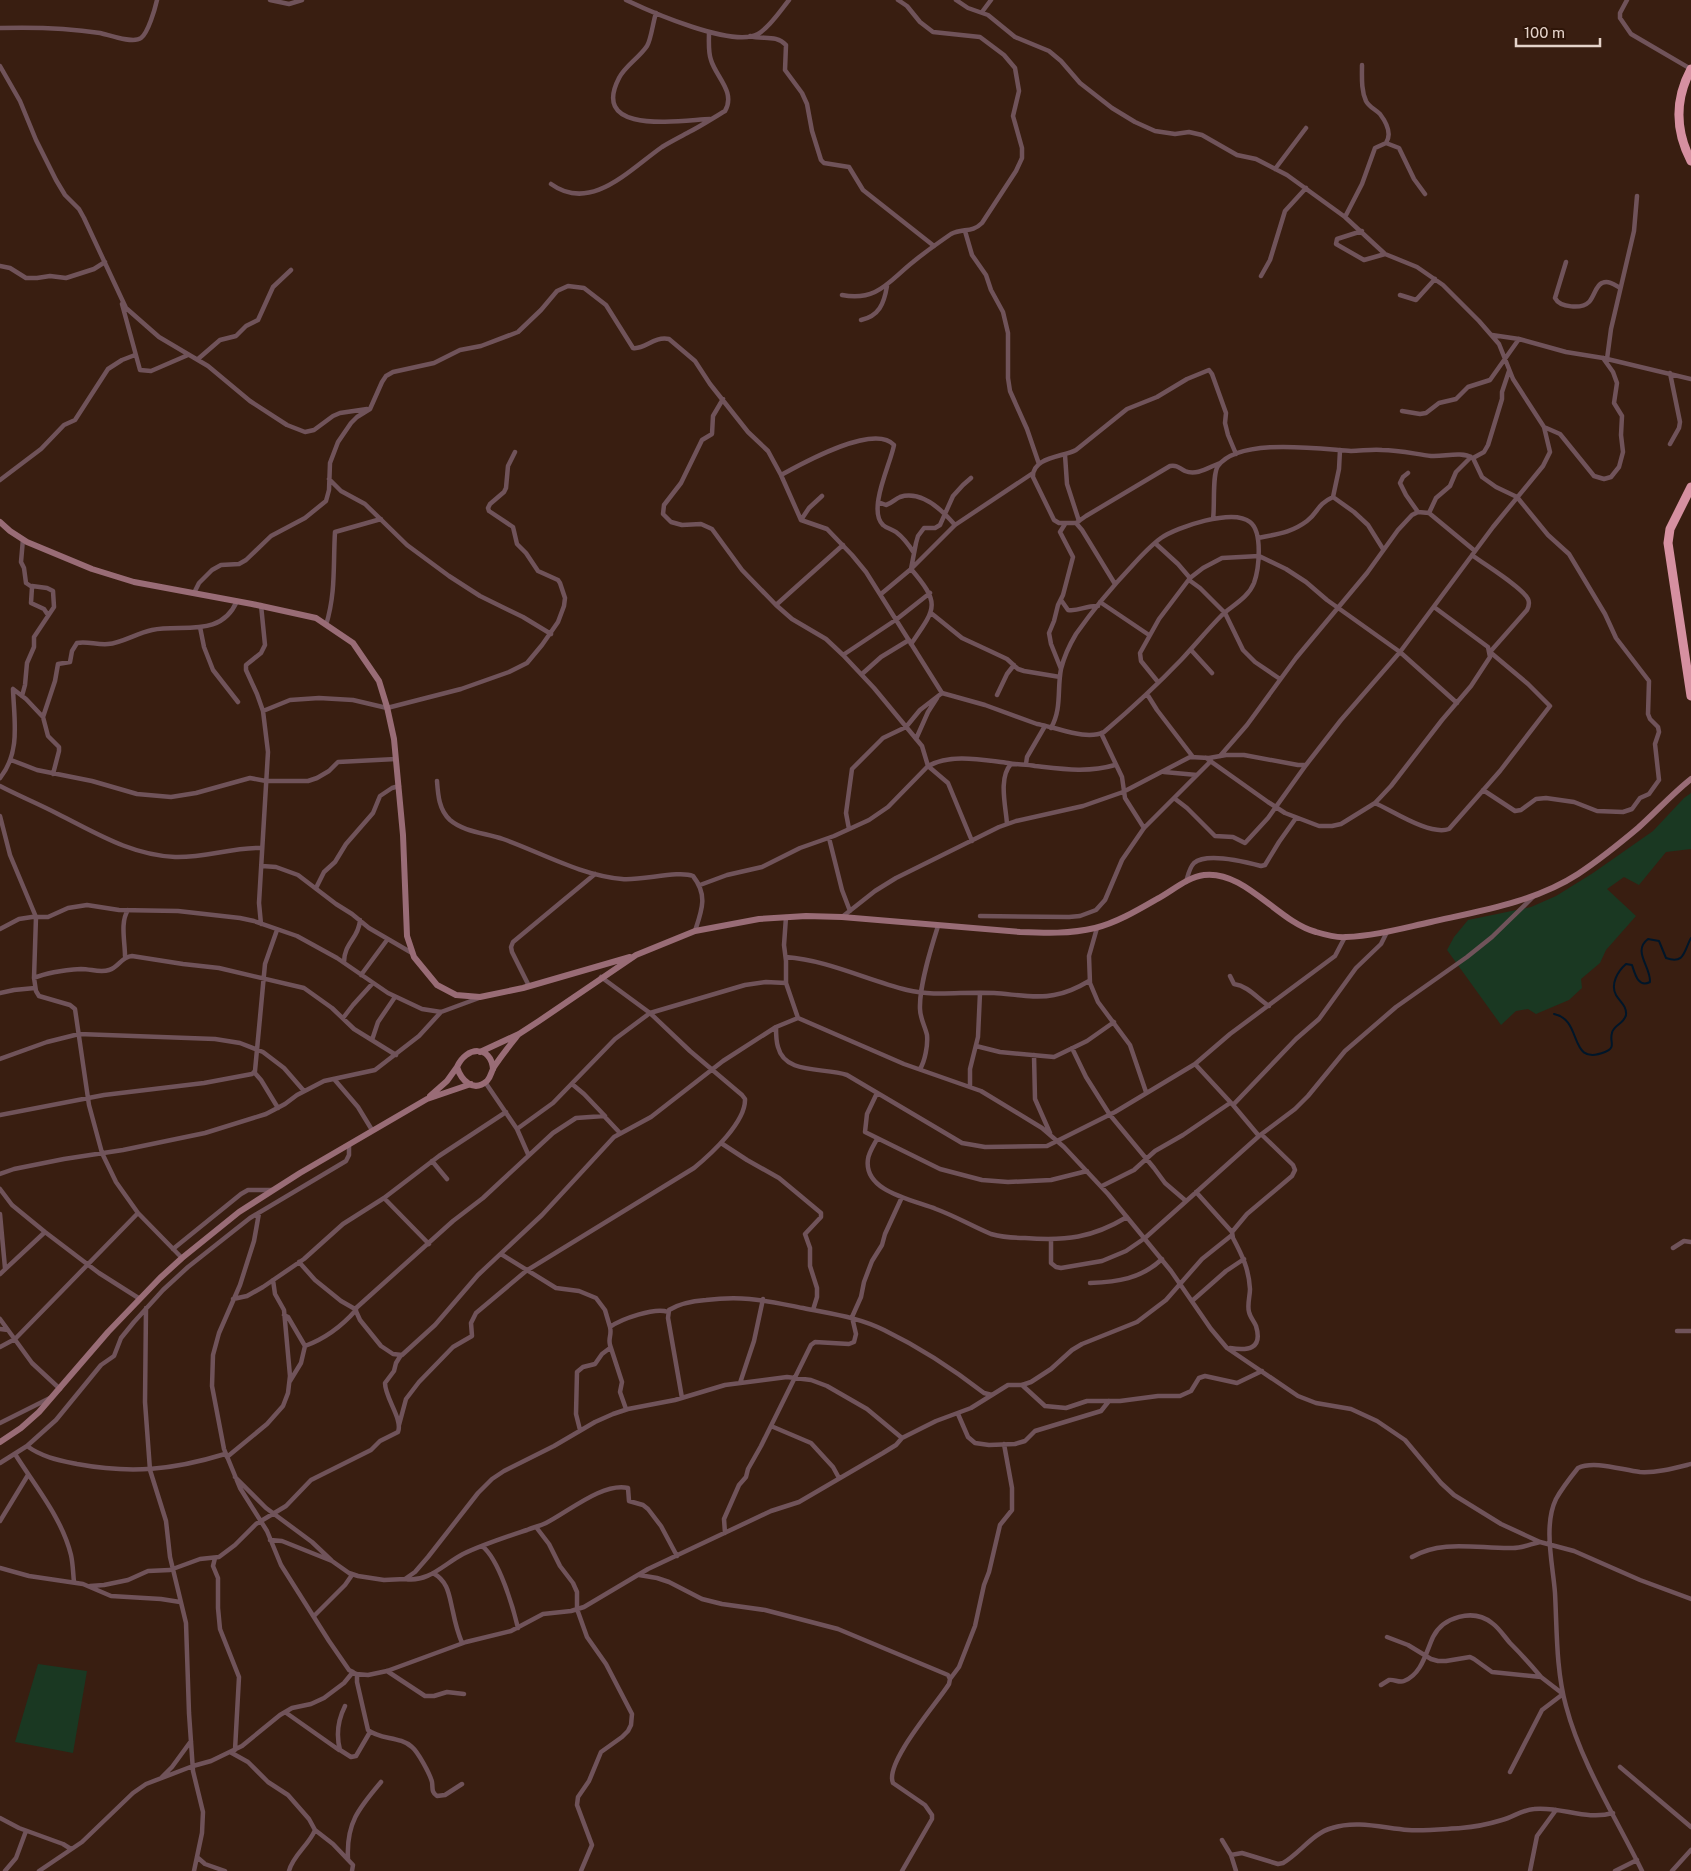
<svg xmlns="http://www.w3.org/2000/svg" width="1691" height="1871" font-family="'Public Sans',sans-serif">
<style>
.green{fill:#1a3822}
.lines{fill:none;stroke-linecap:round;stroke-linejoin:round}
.stream{stroke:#001629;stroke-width:2}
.street{stroke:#70535a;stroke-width:4.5}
.secondary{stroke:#996c76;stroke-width:6}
.highway{stroke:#d690a1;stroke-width:9}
</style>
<rect width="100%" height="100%" fill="#391e11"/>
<path class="green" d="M1691,793V849L1666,852L1639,885L1624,877L1607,889L1636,916L1606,950L1600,963L1581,979L1582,988L1569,1000L1536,1014L1528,1009L1516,1011L1501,1025L1447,950L1454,937L1468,920L1531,907L1556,896L1593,873L1653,831L1684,798Z
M38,1664L87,1671L73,1753L15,1742Z"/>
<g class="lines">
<path class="stream" d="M1554,1014C1584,1020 1567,1067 1605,1052C1617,1047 1609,1042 1612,1033C1613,1025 1624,1024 1626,1015C1627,1006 1620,1002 1616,995C1610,984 1618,971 1626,964L1632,965C1635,974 1638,988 1650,982C1651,967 1632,951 1648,939L1659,941L1666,958C1685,965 1684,950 1691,938"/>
<path class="street" d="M270,0L289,4L302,0
M626,0C651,12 733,48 758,34C770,27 780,11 789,0
M1627,0L1620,13V18L1631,34L1691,69
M982,12L991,0
M656,13C653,22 651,40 647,46C639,58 625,66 619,78C589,136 682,120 710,119
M0,28C33,27 67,28 100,33C109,35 133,44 141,38C148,33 155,9 157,0
M750,36C763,40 776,34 786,45L785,70L802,93L807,104L812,131L821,160L824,163L849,167L863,190L934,246
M0,66L20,101L36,140L56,180L65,195L79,209L84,218L126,308L159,337L208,366L250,401L287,425L305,432L314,430L333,416L340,413L367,409
M1386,143L1399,148L1414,179L1425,194
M1275,169L1306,128
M551,184C591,213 629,170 662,147C670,142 680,137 689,132C701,126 713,118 725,111C736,92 716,77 711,60C708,52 709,41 709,32
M1345,217L1362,184L1375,148L1386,143C1392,134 1386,122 1380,114C1375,109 1369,107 1366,101C1361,90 1362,77 1362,65
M965,231L972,255L986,275L991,290L1003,312L1008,333V378L1010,391L1027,429L1039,464
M1362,231L1337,239L1336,244L1364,260L1385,254
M1566,262L1555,298C1560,308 1582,309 1589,302C1594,297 1596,285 1602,283C1609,280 1615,285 1620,288
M0,266L10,268L26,278H37L50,276L66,278L94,269L105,262
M1261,276L1270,260L1285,211L1306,188
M842,295C877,302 889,281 913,262C925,252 938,243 951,234C963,228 972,233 982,223L1016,171L1022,158V148L1013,116L1019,91L1015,68L1004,55L980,37L933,32L920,22L907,6L898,0
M1400,295L1416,300L1435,279
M122,304L140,370L151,371L188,355
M861,320C879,316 884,304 887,286
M1492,335L1519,339L1566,352L1603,358L1691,379
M198,359L220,340L236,336L246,326L258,320L273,287L291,270
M1607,359L1611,329L1634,231L1637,196
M723,399L713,416L712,434L702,440L681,483L664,505L663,514L671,522L682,525L701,524L712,529L742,570L776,605L792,619L826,639L843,655L874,688L922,746L928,766L948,783L972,841
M1402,411L1420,414L1426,413L1439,403L1456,399L1468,387L1490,380L1519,339
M1544,427L1560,434L1594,476L1604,479L1611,477L1619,467L1623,452L1621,435L1622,416L1614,403L1617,383L1613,372L1603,358
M1670,444L1679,428L1680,422L1670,373
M1340,450L1339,469L1333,497L1354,512L1368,525L1383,549
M1065,455L1067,484L1079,521
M1473,458L1484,452L1488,445L1502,399V392L1509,371
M1408,473L1403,477L1400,483L1406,495L1418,512
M781,475C803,463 874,423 894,445C891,463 867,510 883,525C886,528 892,529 896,532C904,538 909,545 914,553
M329,479L341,491L365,504L407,545L449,576L480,596L523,617L551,634
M0,480L41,449L64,425L75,420L108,369L122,360L135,355
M878,502L886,505C892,503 895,499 900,497C922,490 943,511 955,525
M1429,513L1436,498L1450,486L1456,472L1471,457
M1213,519C1215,506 1212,474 1218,466C1239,437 1320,449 1351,451C1361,451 1372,449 1382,450C1399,450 1415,454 1431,456C1445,457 1460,451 1473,458L1482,477L1496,487L1517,497L1548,535L1569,554L1605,614L1616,638L1649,681L1648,714L1650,719L1658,727L1659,732L1655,744L1659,780L1649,794L1640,798L1632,809L1623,812L1597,811L1574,802L1546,798L1536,799L1521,810L1515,811L1483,790
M801,520L809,508L822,496
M1076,523L1086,516L1170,466C1178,465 1179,468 1185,471C1197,476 1209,467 1220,463
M1258,538C1277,534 1291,533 1307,521C1319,512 1316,505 1333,497
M23,539L21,562L24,568L26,583L32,587L31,603L44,609L48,615
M1155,543L1178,564L1190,578
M1189,580L1200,588L1225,613L1243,650L1255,662L1280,679
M1115,584L1082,530L1076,523H1059L1054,520L1033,477C1032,457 1063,457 1076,450L1127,409L1157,397L1187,379L1209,370L1212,374L1226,413L1225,423L1228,435L1236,454
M194,593L199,583L212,570L221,565L239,564L246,560L271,536L305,518L326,501L329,490L330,463L338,442L351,423L357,417L370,409L382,382L386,376L393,372L434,363L460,350L481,346L518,332L541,310L557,291L568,286L584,288L606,305L633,348C645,350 653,336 669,339L695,361L710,384L748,432L768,451L781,475L801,520L827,529L852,555L866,572L942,693
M881,594L911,569L955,525L1033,473
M1061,600L1068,610C1078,612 1087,605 1098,606
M1100,602L1149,635
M261,605L265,645L261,653L246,665V670L257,694L263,711L268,752L259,903L261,924
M776,605L843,545
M931,613L962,638L990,651L1007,659L1018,669L1024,671L1060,677
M326,625C336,593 333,564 335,532L381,519
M200,627L204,647L213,670L238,702
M911,644C936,608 941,604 911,569L916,543L918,536L924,528H935L940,525L953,496L963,485L971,478
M1191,650L1212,673
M843,655L897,619L930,593
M1061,669L1051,644L1049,633L1054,621L1058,605L1063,595L1073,557L1060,532L1065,524
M862,674L881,657L909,640
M1158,682L1141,661L1140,653L1159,619L1190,578L1203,568L1222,558L1259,556L1286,569L1306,582L1327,600L1400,652L1457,703
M13,689L26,699L43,717L48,736L59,747V751L53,774
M1147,694L1157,710L1193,757
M997,695L1007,674L1014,665
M22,696L25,685L27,663L34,647V637L54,607L53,591L47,588L32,586
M263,711L290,700L319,698L353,700L387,708L461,689L509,672L527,663L542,645L558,622L564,606L565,598L560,583L558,580L538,571L526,553L517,544L513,527L489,511L488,508L490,504L504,492L506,488L508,466L515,452
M43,717L55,681L58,664L70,662L72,651L77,643C87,641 97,645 108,644C122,643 137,633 152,630C183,624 221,638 237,601
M1101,733L1122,777L1125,798L1144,828
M916,739L928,712L937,698
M1220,756L1247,725L1296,658L1367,573L1398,530L1412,515L1418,512L1429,513L1475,551
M1206,758L1268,802L1285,813L1319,826H1332L1341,824L1375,803L1391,786L1442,720L1471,686L1490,657L1488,647L1434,607
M11,760L37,770L92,781L137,794L171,797L196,793L250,778L266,781H308L317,778L329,771L338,762L396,759
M1026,764L1027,757L1045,726
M1164,772L1197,775
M0,778C21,752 14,720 13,689
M437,781C438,795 439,810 450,820C464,832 486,833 503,839C542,853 580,875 622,879C641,881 679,870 693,876C708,895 702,910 695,931
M0,786C19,796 39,804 58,814C96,833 131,855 175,857C205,858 233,847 262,848
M1174,798L1187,808L1215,836L1233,837L1245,843L1268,818L1306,765
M1375,803C1393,811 1430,836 1449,829L1500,771L1550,706L1528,684L1490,652L1527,610C1529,606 1530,603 1528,599C1522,587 1485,565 1472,555
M0,816L10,855L36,917L34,978L36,991L39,996L70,1005L75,1009L89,1105L102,1153L116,1182L138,1213L182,1258
M1007,824C1006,807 998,778 1011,764
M849,829L846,813L852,769L883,738L906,727L920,710L942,693L985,705L1037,724C1043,725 1049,727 1054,728C1069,732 1090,739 1104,732C1131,709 1157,685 1181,660C1195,645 1208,629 1222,615C1233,605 1248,598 1254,583C1259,569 1263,532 1250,522C1233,508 1177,527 1161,538C1150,546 1140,557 1131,567C1111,588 1093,610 1076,634C1070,644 1064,657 1061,669C1057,689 1062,709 1051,728
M829,838L842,890L850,911
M262,866L276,867L298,875L336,904L352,914L369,928L412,953
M1186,882C1188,876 1189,868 1194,863C1207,852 1246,862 1261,866L1265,865L1279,842L1296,818
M700,885L727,875L762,867L800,848L834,836L869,820L888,807L928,766C951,753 983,760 1008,763C1017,765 1026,764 1035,766C1062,769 1088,773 1115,765
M316,888L324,872L335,862L346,844L373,813L380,796L392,788L399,786
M980,916L1069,917L1080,916L1096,910L1105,900L1122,860L1144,828L1211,761
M786,917L784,945L786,961V983L798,1018L904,1064L981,1091L1042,1128L1064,1147L1108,1194L1171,1271L1211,1329L1227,1348L1298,1396L1316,1403L1351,1409L1377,1421L1405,1440L1441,1483L1454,1495L1501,1524L1540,1542L1574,1551L1640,1580L1691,1599
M842,917L875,891L896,878L999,827L1016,821L1083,806L1123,792L1190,757L1209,758L1226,755H1244L1298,765H1306L1341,720L1400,652L1493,527L1543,466L1550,452L1544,427L1513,379L1499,344L1479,321L1443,285L1417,267L1385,254L1345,217L1287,175L1256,159L1237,155L1202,135L1189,132L1175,134L1155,131L1135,122L1112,108L1080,83L1061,61L1049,51L1015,37L988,15L968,8L956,0
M1097,928L1089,956L1090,983L1098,1002L1130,1045L1146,1092
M0,929L19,919L32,917H48L68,908L87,905L119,910L178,911L240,918L254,921L297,936L337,958L388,993L422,1009L441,1012L479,998
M125,956C125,942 120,922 128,910
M786,957C827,960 867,980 907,990C936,997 964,991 994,993C1013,994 1035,999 1054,995C1067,993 1079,987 1089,981
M344,962C344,943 359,938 360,920
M361,975L387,940
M1230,976L1234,984C1248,986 1257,998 1269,1006
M34,978C48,972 66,970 81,969C91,969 100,973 109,970C119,967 121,957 132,956L183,964L219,968L304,988L332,1008L354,1029L396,1055
M529,986L512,952L511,947L513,942L595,874
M0,993L14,990L35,988
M343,1018L353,1005L372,984
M798,1018L776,1027C776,1034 776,1041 778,1047C785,1075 824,1067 847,1075L962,1143L985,1147L1047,1146L1115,1112L1195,1064L1230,1034L1335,956L1345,937
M372,1040L378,1022L395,997
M976,1046L1000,1052L1054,1057L1087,1041L1114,1022
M1072,1048L1086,1077L1110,1115L1154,1168L1165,1183L1186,1201
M1034,1055L1035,1099L1050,1133
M0,1059L47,1042L79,1034L215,1039L240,1043L263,1052L284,1068L304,1091
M1195,1064L1233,1105L1259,1136
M920,1069C925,1061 928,1045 927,1035C925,1026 920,1018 920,1009C919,986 931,948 938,926
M254,1072L261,1080L278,1108
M334,1079L358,1107L372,1130
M485,1082L517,1129L528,1154
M572,1084L584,1094L605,1116
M970,1086V1069L978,1037L980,993
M877,1093L867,1114L865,1132L940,1169L982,1180L1008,1182L1051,1180L1087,1171
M1233,1105L1296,1039L1319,1019L1356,968L1381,944L1387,932
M0,1115L104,1095L204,1083L252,1074L255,1071L265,964L277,930
M517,1129L553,1103L615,1039L650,1013L745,985L766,982L786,983
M877,1139C874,1145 869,1152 868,1159C863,1192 914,1200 936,1209C955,1216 972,1226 991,1234C1002,1237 1014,1238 1025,1238C1066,1241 1092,1238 1127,1217
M721,1143L747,1160L779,1178L821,1213V1217L805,1234L810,1248V1266L817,1288V1297L813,1310
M432,1161L447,1179
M0,1174L14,1169L64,1159L123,1150L205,1133L266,1114L285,1104L297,1095L324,1081L375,1070L419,1036L441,1012
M1102,1186L1134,1170L1155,1151L1183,1135L1230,1103
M0,1189L12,1205L45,1232L99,1273L140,1299
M1196,1192L1232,1232
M384,1198L429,1244
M259,1213L254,1241L240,1285L219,1333L213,1355L212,1386L224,1449L240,1488L267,1531L281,1565L329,1641L349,1670L356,1674L368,1675L387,1671L466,1642L511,1631L543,1614L571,1611L584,1607L648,1569L771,1511L799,1502L883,1453L896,1445L902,1438L936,1421L971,1408L1008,1385H1022L1031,1382L1051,1369L1072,1350L1082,1344L1137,1322L1166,1300L1202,1259L1232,1235
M0,1214L5,1268
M1051,1239V1263L1056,1267L1061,1268L1102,1261L1126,1251L1145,1238L1259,1136L1295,1109L1308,1096L1345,1051L1396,1007L1467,957L1492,937L1533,897
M1673,1248L1684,1241L1691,1242
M173,1249L241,1194L248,1190H273
M501,1254L556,1288L579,1291L596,1298L605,1310L610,1327
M299,1262L315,1280L341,1301L355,1309L360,1320L381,1346L393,1354L402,1355L435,1325L478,1275L542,1215L614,1137L651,1117L723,1061L776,1027
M0,1274L45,1232
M1090,1283C1117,1282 1141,1279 1162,1259
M233,1299L247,1296L263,1287L304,1259L343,1224L384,1198L439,1156L506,1112
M1192,1301L1226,1271L1244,1259
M146,1308L145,1402L150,1470L166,1521L170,1557L186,1623L189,1713L193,1771L203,1812L202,1833L194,1871
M355,1309L453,1221L483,1198L553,1133L576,1118L604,1116L620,1133
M284,1315L288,1317L305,1346L301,1363L290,1381
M0,1319L32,1363L60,1389
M0,1329L8,1330
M1677,1331H1691
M305,1346C324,1339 342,1326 356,1310
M0,1347L15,1339L138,1213
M1230,1348C1248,1351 1263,1349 1256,1326C1254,1321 1250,1317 1249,1312C1247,1305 1250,1296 1250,1289C1249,1269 1242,1255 1233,1238L1232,1232L1247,1214L1292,1176L1295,1170L1293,1165L1262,1135
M740,1383L754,1341L763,1299
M1022,1385L1045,1406L1066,1408L1087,1401H1120L1158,1396H1180L1191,1391L1199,1378L1205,1376L1237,1383L1262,1371
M682,1398L668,1318L669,1310C680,1303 693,1301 706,1300C745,1295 766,1301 803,1308C832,1314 858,1317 884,1330C919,1347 953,1369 984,1393L992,1395
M626,1409L620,1392L622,1382L610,1345C608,1337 612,1336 610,1327C621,1319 655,1307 668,1312
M958,1414L968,1437L975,1443L989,1445L1015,1444L1025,1441L1035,1431L1101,1411L1109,1401
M0,1423L50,1398
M399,1425L406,1399L419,1382L453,1347L472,1336L471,1323L476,1313L526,1271L694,1168C711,1154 746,1122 745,1099L742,1095L690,1051L650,1013L601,977
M771,1426L811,1443L833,1467L839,1478
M580,1430L576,1414L577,1372L583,1367L595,1364L602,1354L610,1348
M27,1446C42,1457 58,1460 77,1464C131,1474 173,1470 225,1454
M15,1454C35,1486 62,1518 71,1555C73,1564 73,1573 74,1582
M227,1457L267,1424L283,1406L288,1393L290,1376L284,1310L275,1294L273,1280
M0,1463L27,1446L56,1420L101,1365L114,1356L121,1338L134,1322L163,1290L188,1267L250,1218L346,1161L349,1155V1144
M235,1477L266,1508L312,1542L331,1560
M0,1521L28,1475
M536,1527L549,1544L560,1566L573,1583L577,1592V1609L587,1637L606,1664L632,1714L631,1725L628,1731L622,1737L601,1752L589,1781L578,1797L577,1805L592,1845L581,1871
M725,1533L724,1519L739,1485L746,1477L748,1469L761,1446L811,1345L815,1342L849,1344L854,1342L856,1334L852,1317L861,1297L864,1282L872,1261L882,1245L885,1234L902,1197
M270,1540L282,1541L332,1561L349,1573L358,1576L384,1580L405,1579L415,1572L428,1557L478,1493L492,1479L504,1471L554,1446L595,1422L613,1414L628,1409L675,1400L725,1385L787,1377L811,1380L827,1386L867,1409L902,1438
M482,1546C499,1559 513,1607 518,1628
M1412,1557C1442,1539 1479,1549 1513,1548C1522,1548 1531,1544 1540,1542
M215,1558L213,1566L218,1578V1608L220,1629L239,1677L235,1750
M0,1568L29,1576L83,1584L111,1596L161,1599L180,1602
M433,1573C449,1582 449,1596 453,1612C455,1622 458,1633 462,1643
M639,1575L657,1578L669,1582L702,1599L722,1604L765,1610L838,1629L948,1675L950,1679L949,1684C938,1702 884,1763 893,1783L925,1805L932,1815V1819L902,1871
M405,1579C428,1583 444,1564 463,1554C484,1544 506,1537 527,1530C534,1527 540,1526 546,1523C568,1512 603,1482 628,1488L629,1501L643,1505L648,1509L661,1526L677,1556
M90,1586L104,1585L128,1580L148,1571L170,1570L200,1559L219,1557L235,1545L256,1524L286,1506L311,1480L371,1450L380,1441L398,1432C403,1419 385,1398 385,1383L394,1371L396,1363L401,1355
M314,1616L345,1585L352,1575
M1387,1637L1408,1645L1431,1659L1438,1661H1446L1470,1657L1474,1659L1492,1672L1541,1677L1563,1694L1542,1710L1510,1772
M387,1671L425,1696H434L447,1692L464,1694
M357,1674V1682L368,1730C380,1740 400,1736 412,1747C418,1752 430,1774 432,1782C433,1788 431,1792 437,1796L445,1795L462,1784
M950,1679L959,1667L975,1626L984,1585L989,1572L1000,1525L1012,1510V1488L1004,1444
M1381,1685L1389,1680C1394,1679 1399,1683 1404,1681C1422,1674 1426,1652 1433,1637C1443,1617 1473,1608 1492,1623C1499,1628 1504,1636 1510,1643C1521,1654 1531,1665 1541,1677
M345,1706C338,1720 336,1735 340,1750L351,1757L356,1756L370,1732
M285,1712L339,1750
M230,1752L248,1762L268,1782L288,1795L309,1819L315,1830L333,1844L353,1865L352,1871
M1620,1767L1691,1827
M162,1777L172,1767L191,1741
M0,1818L19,1828L63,1844L71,1849
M1222,1840L1231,1855L1236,1871
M1231,1855L1242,1853L1278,1864L1283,1863C1300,1853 1313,1833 1332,1828C1357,1820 1383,1828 1408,1830C1425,1831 1443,1829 1461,1828C1474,1827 1489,1824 1502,1820C1513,1817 1522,1810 1534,1809C1561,1806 1586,1821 1613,1813
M197,1857L205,1864L225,1871
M348,1859C346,1823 359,1808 381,1782
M5,1871L16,1858L26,1831
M39,1871L82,1842L133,1793L146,1784L193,1766L211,1761L242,1746L280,1715L292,1708L311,1704L324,1698L344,1683L353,1672
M289,1871C293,1855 309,1845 315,1830
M1530,1871L1537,1836L1556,1810
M1615,1871L1637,1860
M1642,1871C1616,1818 1581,1763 1566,1706C1556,1670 1557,1630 1555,1593C1553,1565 1543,1526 1556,1499C1562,1488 1570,1478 1578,1468C1594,1460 1622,1470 1640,1472C1657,1473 1675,1468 1691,1464
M1672,1871L1691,1850"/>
<path class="secondary" d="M0,522L10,531L27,542L92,569L134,582L252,604L316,618L353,643L379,681L387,707L394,739L403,835L407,936L414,957L437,985L456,995L480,997L523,988L630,957
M480,1052L519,1034L539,1021L636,955L695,931L759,919L806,916L842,917L1020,932C1045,933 1070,934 1095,928C1116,923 1138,910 1157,899C1171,892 1187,877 1204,875C1245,870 1278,922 1316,932C1326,935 1336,938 1346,937C1375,936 1403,928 1431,922C1480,911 1535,902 1578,874C1599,860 1619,844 1638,828C1656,812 1672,794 1691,779
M493,1069C491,1045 466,1046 457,1067C461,1080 473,1093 487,1081C491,1077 491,1072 494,1067C501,1056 510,1045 518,1035
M430,1096L447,1081L457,1067
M0,1442L21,1428L39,1412L108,1332L160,1278L182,1258L239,1212L300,1173L427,1099L471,1084"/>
<path class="highway" d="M1691,69C1675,99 1675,130 1691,161
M1691,487L1670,529L1668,543L1691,696"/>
</g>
<path d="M1516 38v8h84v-8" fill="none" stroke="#e5d3ca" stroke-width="2.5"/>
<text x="1524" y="38" font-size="15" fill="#e5d3ca" stroke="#2e1508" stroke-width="4" paint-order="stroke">100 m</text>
</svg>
